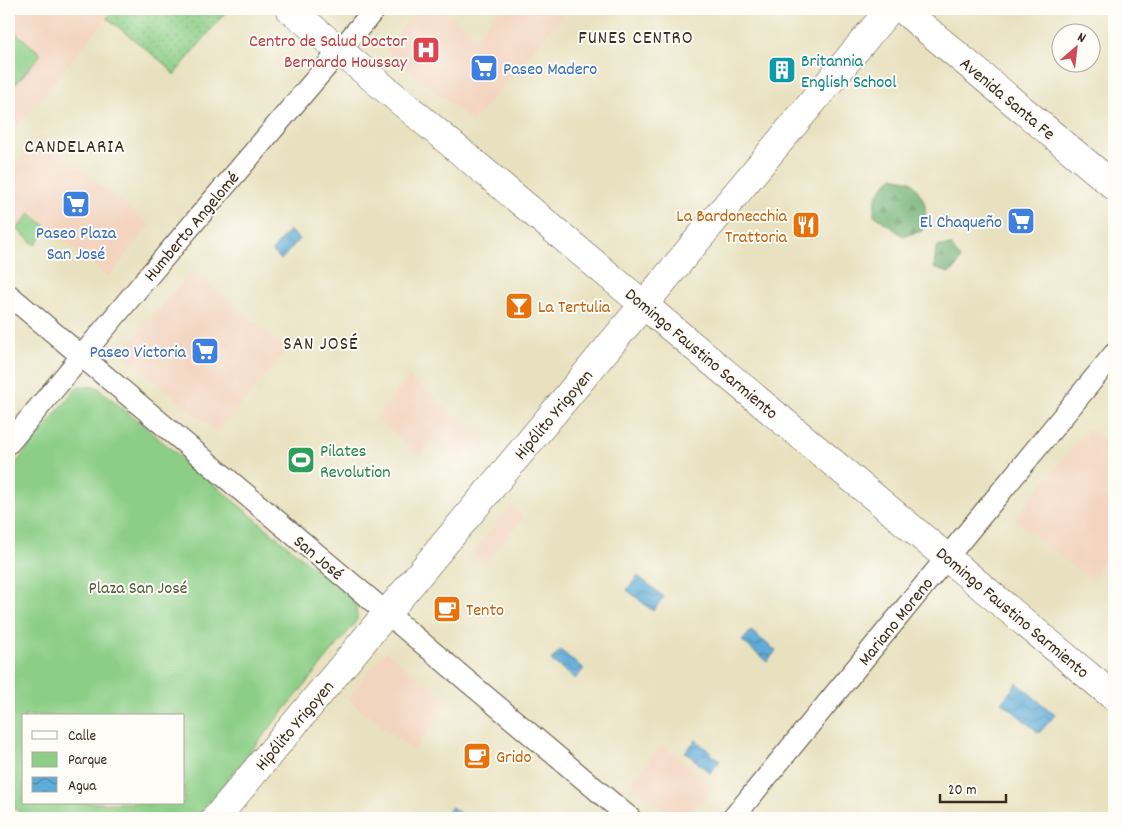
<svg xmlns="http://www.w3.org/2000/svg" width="1123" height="827" font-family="Dekko,sans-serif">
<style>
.built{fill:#f3d4bf}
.grass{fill:url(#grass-dots);stroke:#647c52}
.forest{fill:url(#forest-firs);stroke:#566e48}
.park{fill:#8cce86;stroke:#647c52;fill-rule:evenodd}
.water{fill:url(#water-waves);stroke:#4c6b7b}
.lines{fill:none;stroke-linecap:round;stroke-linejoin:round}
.minor-casing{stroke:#554536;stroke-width:23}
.tertiary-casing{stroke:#554536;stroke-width:29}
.secondary-casing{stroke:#554536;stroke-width:29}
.minor{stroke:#fff;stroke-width:21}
.tertiary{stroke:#fff;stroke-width:28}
.secondary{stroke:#fff;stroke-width:28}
.labels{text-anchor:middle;stroke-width:4;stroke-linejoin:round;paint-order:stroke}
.health-label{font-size:18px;fill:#be3a42;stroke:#fdfcf7;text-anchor:end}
.culture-label{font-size:18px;fill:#0d838f;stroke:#fdfcf7;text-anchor:start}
.shop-label{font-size:18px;fill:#366cbe;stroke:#fdfcf7;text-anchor:end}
.street-label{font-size:18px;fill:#3b2a1e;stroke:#fdfcf7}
.food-label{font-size:18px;fill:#c56008;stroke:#fdfcf7;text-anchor:start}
.leisure-label{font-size:18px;fill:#27864d;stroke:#fdfcf7;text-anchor:start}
.park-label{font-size:18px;fill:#535b3d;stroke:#fdfcf7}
.neighbourhood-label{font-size:19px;letter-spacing:1px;fill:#3b2a1e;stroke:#fdfcf7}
</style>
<defs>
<pattern id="grass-dots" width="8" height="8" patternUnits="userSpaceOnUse" patternTransform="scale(1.25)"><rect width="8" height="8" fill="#8cce86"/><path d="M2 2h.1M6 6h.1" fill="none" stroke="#74a76d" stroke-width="1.8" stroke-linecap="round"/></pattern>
<pattern id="forest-firs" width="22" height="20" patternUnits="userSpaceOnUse" patternTransform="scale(1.25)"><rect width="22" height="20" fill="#71b173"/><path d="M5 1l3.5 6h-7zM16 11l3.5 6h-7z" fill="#5e905e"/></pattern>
<pattern id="water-waves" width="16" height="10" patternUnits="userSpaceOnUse" patternTransform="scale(1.25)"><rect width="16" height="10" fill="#5eacd8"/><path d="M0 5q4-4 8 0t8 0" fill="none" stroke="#4f8caf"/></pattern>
</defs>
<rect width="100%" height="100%" fill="#fdfcf7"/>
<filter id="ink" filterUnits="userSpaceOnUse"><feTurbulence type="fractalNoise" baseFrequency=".02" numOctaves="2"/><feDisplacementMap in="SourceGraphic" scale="10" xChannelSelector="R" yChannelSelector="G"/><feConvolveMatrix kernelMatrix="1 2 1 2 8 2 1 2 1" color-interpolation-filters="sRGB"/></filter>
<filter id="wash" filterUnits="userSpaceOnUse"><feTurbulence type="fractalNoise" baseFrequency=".0096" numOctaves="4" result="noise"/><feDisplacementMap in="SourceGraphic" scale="20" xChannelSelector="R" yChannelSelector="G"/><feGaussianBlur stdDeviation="1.12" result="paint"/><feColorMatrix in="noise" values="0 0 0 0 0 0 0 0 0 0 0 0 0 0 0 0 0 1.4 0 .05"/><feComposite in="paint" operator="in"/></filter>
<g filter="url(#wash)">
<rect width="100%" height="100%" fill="#e8e1bf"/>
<path class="built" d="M9,9H115L9,135Z
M418,9H444L477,36L500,9H568L473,122L384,49Z
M40,135L150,226L108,277L30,213L9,239V173Z
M192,270L287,350L217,433L122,353Z
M409,377L487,441L465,467L433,440L420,455L375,418Z
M1089,428L1114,449V550L1090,580L1014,519Z
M511,506L524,517L485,564L472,553Z
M386,651L451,703L413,751L347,699Z
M662,744L713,787L688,818H674L631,782Z"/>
<path class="grass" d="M115,9H228L174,75L167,66L107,18Z"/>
<path class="forest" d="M893,177L911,181C926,202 929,205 922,231L903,236L874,215C874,196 879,189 893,177Z
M951,245L960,259L956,268L949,273L934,268L936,247Z"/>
<path class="park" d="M9,27L41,54L9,92Z
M30,213L49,229L35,245L17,229Z
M78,386L97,387L356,603L357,619L352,627L196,818H26L9,803V472ZM24,716H184V803H24Z"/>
<path class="water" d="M289,230L299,239L281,260L272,251Z
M638,576L664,597L653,611L627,590Z
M751,631L776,651L767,662L742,641Z
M560,650L584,669L575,679L551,660Z
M1017,683L1055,715L1039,733L1002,702Z
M696,740L720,761L710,773L685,752Z
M452,807L466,818H443Z"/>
</g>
<g filter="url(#ink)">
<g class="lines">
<defs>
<path id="minor" d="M9,295L630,818
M9,443L146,279L375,9
M733,818L1114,354"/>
<path id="tertiary" d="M290,9L644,305"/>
<path id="secondary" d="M902,9L1114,186
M644,305L1114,697
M216,818L890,9"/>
</defs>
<use href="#minor" class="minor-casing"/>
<use href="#tertiary" class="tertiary-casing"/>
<use href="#secondary" class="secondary-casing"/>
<use href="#minor" class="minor"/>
<use href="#tertiary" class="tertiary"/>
<use href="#secondary" class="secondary"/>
</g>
</g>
<defs>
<symbol id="hospital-square" viewBox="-11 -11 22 22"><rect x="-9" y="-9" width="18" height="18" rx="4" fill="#e0444e" stroke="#fdfcf7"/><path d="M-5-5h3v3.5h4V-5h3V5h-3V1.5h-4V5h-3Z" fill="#fff"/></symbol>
<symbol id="supermarket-square" viewBox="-11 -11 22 22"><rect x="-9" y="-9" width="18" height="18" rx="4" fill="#3f7fe0" stroke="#fdfcf7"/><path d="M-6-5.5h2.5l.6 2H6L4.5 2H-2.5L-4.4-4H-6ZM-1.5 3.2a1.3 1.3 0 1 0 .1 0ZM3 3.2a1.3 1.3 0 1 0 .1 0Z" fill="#fff"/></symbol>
<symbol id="building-square" viewBox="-11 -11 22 22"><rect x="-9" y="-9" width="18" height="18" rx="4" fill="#0f9aa8" stroke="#fdfcf7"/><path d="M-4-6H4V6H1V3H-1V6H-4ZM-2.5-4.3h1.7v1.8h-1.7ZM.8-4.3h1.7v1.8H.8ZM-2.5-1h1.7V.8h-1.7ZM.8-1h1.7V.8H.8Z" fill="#fff"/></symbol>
<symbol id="restaurant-square" viewBox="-11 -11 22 22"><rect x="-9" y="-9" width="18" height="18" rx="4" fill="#e8710a" stroke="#fdfcf7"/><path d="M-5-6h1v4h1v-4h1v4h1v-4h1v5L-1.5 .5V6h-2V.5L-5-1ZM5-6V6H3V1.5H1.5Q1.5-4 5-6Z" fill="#fff"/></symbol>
<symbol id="bar-square" viewBox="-11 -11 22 22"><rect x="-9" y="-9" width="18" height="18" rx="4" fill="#e8710a" stroke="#fdfcf7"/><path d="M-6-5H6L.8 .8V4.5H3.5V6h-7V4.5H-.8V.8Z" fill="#fff"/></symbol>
<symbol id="stadium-square" viewBox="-11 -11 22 22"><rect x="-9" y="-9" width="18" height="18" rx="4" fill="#2e9e5b" stroke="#fdfcf7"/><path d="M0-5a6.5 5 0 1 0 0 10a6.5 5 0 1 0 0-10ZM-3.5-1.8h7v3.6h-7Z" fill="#fff"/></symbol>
<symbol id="cafe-square" viewBox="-11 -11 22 22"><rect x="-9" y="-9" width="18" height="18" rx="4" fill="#e8710a" stroke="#fdfcf7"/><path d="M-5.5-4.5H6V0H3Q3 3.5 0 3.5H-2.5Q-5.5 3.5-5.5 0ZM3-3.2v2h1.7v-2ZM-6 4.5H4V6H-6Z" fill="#fff"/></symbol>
</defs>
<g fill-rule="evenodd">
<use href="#hospital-square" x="410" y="34" width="32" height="32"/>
<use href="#supermarket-square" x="468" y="52" width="32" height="32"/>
<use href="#building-square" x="766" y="54" width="32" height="32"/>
<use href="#supermarket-square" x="60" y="188" width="32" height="32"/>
<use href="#supermarket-square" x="1005" y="205" width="32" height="32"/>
<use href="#restaurant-square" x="790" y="209" width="32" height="32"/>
<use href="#bar-square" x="503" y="290" width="32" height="32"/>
<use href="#supermarket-square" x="189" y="335" width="32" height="32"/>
<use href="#stadium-square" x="285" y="444" width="32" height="32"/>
<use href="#cafe-square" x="431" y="593" width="32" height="32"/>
<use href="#cafe-square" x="461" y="740" width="32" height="32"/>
</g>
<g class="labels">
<g class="health-label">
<text x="407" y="46">Centro de Salud Doctor<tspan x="407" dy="21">Bernardo Houssay</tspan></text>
</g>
<g class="culture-label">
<text x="801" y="66">Britannia<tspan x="801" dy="21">English School</tspan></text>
</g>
<g class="shop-label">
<text x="503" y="74" text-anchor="start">Paseo Madero</text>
<text x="1002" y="227">El Chaqueño</text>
<text x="76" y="238" text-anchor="middle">Paseo Plaza<tspan x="76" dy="21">San José</tspan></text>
<text x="186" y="357">Paseo Victoria</text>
</g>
<g class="street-label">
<text transform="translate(1008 98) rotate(40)" y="6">Avenida Santa Fe</text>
<text transform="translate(191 226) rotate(-50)" y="6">Humberto Angelomé</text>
<text transform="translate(702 353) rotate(40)" y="6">Domingo Faustino Sarmiento</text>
<text transform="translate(553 414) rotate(-50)" y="6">Hipólito Yrigoyen</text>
<text transform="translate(319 557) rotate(40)" y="6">San José</text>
<text transform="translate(1013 612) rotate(40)" y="6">Domingo Faustino Sarmiento</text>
<text transform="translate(895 621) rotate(-51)" y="6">Mariano Moreno</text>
<text transform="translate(294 725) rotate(-50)" y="6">Hipólito Yrigoyen</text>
</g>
<g class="food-label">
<text x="787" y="221" text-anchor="end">La Bardonecchia<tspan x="787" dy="21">Trattoria</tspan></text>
<text x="538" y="312">La Tertulia</text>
<text x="466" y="615">Tento</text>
<text x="496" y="762">Grido</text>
</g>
<g class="leisure-label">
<text x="320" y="456">Pilates<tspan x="320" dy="21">Revolution</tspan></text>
</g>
<g class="park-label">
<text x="138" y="593">Plaza San José</text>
</g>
<g class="neighbourhood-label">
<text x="636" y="43">FUNES CENTRO</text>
<text x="75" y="152">CANDELARIA</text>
<text x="321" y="349">SAN JOSÉ</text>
</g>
</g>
<rect width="1123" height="827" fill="none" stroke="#fdfcf7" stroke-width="30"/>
<rect x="22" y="714" width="162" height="90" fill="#fdfcf7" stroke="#afa8a0"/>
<rect x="32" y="731" width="25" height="8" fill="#ffffff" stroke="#afa8a0"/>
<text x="68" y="740" font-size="15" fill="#3b2a1e">Calle</text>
<rect x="32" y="752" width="25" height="15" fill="#8cce86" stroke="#afa8a0"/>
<text x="68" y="764" font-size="15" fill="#3b2a1e">Parque</text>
<rect x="32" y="777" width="25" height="15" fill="url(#water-waves)" stroke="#afa8a0"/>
<text x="68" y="790" font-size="15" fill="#3b2a1e">Agua</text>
<g transform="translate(1076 48) rotate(28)"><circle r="24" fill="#fdfcf7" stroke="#afa8a0"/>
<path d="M0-4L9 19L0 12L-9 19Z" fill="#d1495b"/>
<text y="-8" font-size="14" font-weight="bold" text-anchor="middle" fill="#3b2a1e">N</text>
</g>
<path d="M940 794v8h66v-8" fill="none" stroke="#3b2a1e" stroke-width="2.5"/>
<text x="948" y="794" font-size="15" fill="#3b2a1e" stroke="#fdfcf7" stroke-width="4" paint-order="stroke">20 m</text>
</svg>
